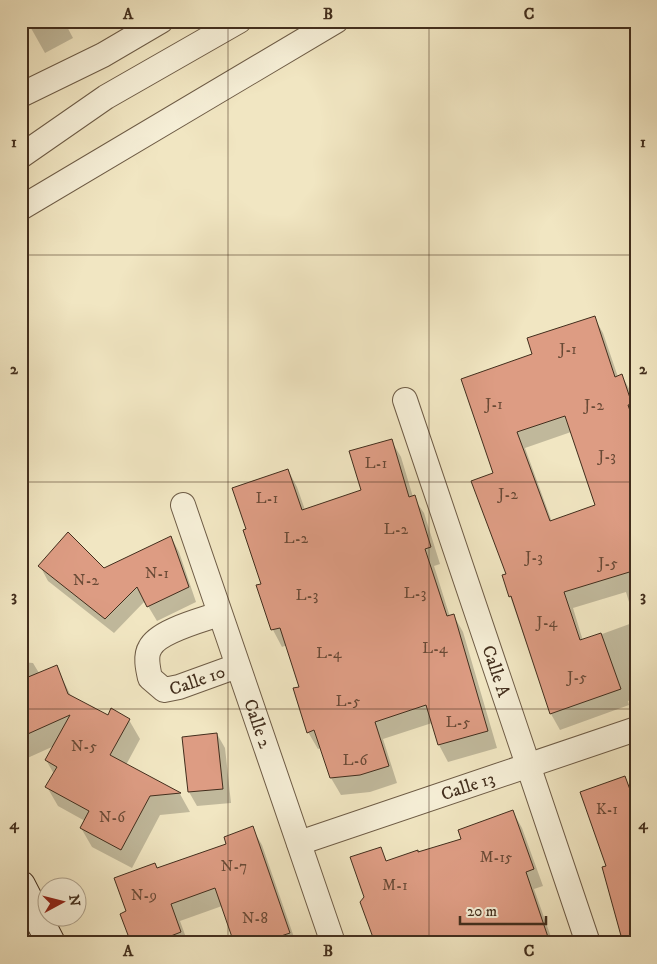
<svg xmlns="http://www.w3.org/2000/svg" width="657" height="964" font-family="'IM FELL DW Pica',serif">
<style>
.shadow{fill:#0003;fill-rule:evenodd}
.building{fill:#dd9c83;stroke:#422e1d;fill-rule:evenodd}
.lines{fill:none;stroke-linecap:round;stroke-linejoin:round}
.street-casing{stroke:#6e5c46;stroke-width:26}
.secondary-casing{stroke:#422e1d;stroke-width:30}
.street{stroke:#f6efd7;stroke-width:24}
.secondary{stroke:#f6efd7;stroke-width:28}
.grid{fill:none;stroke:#422e1d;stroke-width:1;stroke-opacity:0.55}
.labels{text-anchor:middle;stroke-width:4;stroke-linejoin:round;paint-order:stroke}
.number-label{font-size:15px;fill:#694a36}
.street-label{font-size:18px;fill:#422e1d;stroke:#f6efd7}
.neatline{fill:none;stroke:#422e1d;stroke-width:2}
.grid-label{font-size:16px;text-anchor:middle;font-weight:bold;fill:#422e1d}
</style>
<rect width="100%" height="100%" fill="#f1e6c2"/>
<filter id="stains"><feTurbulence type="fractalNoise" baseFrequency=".004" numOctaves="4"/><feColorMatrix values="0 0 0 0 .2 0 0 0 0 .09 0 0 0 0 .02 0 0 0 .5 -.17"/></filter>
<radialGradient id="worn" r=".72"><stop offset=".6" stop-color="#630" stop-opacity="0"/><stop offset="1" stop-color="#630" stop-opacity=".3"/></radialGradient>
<path class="shadow" d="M27,21H64L73,38L45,53Z
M594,317L603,333L618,377L622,376L631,392L636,407V699L628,701L629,705L560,730L551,714L510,596L495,473L534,355ZM571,432L596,506L552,522L525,448ZM626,592L635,622L583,641L573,608Z
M391,440L401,457L413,497L424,513L440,564L434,566L450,617L454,616L463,632L497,748L448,762L439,745L432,723L383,739L397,783L370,792L341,795L331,778L321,748L318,749L308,732L300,687L287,645L282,647L273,630L258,586L263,585L288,470L297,487L305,510L362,491Z
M171,537L179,552L196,602L157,621L145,601L114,633L48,581L40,566L104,570Z
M21,662L33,663L39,673L56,666L72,698L108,717L129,720L140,739L126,765L180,794L190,812L160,815L132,868L92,847L81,828L85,821L58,806L47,787L54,774L46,760L54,746L23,760L21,757Z
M217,734L225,748L231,803L197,806L189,792L183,738Z
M625,778L636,799V943L607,867Z
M513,812L522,828L543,886L534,889L551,937L557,935L561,943H505Z
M252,828L262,845L296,943H235L222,906L180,921L188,943H133L128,912L155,864L158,869L227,844Z"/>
<path class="building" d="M595,316L615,377L622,374L632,404L628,405L636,428V570L564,592L580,640L601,633L621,689L550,714L511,596L509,597L502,575L506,574L471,481L493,473L461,379L532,354L527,338ZM565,416L595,505L550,521L517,432Z
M392,439L409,497L415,495L431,547L425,549L447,616L454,614L488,731L438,745L426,705L375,722L389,766L360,775L330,778L314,730L307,733L293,688L299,687L280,628L271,630L256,585L261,584L243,530L246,529L232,488L288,469L302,510L361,490L349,451Z
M68,532L104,568L171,536L189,587L147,607L137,587L105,619L38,566Z
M57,665L68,694L108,715L111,708L130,719L110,755L181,793L150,796L121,850L80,828L89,811L45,787L57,767L45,760L70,715L21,737V680Z
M217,733L223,789L188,792L182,737Z
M625,776L636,806V943H623L602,867L606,866L580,792Z
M513,810L534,869L526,872L550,943H375L360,902L364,897L350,857L381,847L386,861L418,850V852L461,839L458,830Z
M253,826L290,933L260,943H234L215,888L171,904L181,932L153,943H131L120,914L126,911L114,878L155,863L157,868L226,844L224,837Z"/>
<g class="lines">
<defs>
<g id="street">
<path d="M21,95L103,55L161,21"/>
<path d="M21,156L106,97L239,21"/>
<path d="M21,208L336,21"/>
<path id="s1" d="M405,400L588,943"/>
<path id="s2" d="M183,505L333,943"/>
<path id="s3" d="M219,614C202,620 158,631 150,648C145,656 148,669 150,678L164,690L179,687L237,666"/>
<path id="s4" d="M299,843L636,729"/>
</g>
<path id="secondary" d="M21,885L51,943"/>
</defs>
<use href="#street" class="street-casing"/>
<use href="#secondary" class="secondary-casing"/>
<use href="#street" class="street"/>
<use href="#secondary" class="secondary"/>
</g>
<path class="grid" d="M228,21V943M429,21V943M21,255H636M21,482H636M21,709H636"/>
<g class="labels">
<g class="number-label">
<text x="568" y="354">J-1</text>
<text x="494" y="409">J-1</text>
<text x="594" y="410">J-2</text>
<text x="607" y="461">J-3</text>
<text x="376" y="468">L-1</text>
<text x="508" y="499">J-2</text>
<text x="267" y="503">L-1</text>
<text x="396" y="534">L-2</text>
<text x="296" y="543">L-2</text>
<text x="534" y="562">J-3</text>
<text x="608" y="568">J-5</text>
<text x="157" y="578">N-1</text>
<text x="86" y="585">N-2</text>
<text x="415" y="598">L-3</text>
<text x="307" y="600">L-3</text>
<text x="547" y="627">J-4</text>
<text x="435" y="653">L-4</text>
<text x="329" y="658">L-4</text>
<text x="577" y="682">J-5</text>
<text x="348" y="706">L-5</text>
<text x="458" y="727">L-5</text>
<text x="84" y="751">N-5</text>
<text x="355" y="765">L-6</text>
<text x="607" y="814">K-1</text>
<text x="112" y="822">N-6</text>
<text x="496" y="862">M-15</text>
<text x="234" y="871">N-7</text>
<text x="395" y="890">M-1</text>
<text x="144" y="900">N-9</text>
<text x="255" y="923">N-8</text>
</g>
<g class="street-label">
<text dy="6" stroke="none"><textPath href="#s1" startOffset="286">Calle A</textPath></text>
<text dy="6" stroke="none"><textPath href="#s3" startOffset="162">Calle 10</textPath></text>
<text dy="6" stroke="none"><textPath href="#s2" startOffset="231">Calle 2</textPath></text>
<text dy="6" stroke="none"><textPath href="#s4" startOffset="178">Calle 13</textPath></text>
</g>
</g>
<rect width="657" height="964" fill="none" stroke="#f1e6c2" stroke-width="55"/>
<g transform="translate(62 902) rotate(83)"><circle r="24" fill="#f6efd7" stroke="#aea28d"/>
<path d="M0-4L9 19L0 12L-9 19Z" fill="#8f2418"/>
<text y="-8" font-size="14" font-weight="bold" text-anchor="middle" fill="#422e1d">N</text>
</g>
<path d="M460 916v8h86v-8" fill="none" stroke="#422e1d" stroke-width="2.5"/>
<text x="467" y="916" font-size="15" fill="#422e1d" stroke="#f6efd7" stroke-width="4" paint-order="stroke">20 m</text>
<rect x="28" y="28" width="602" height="908" class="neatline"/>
<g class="grid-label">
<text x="128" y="19">A</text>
<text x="328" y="19">B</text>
<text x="529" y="19">C</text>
<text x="14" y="147">1</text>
<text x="643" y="147">1</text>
<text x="14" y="374">2</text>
<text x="643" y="374">2</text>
<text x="14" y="601">3</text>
<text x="643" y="601">3</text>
<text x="14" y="829">4</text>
<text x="643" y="829">4</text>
<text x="128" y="956">A</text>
<text x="328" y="956">B</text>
<text x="529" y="956">C</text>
</g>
<rect width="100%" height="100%" filter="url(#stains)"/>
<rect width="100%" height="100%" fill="url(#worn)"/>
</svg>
